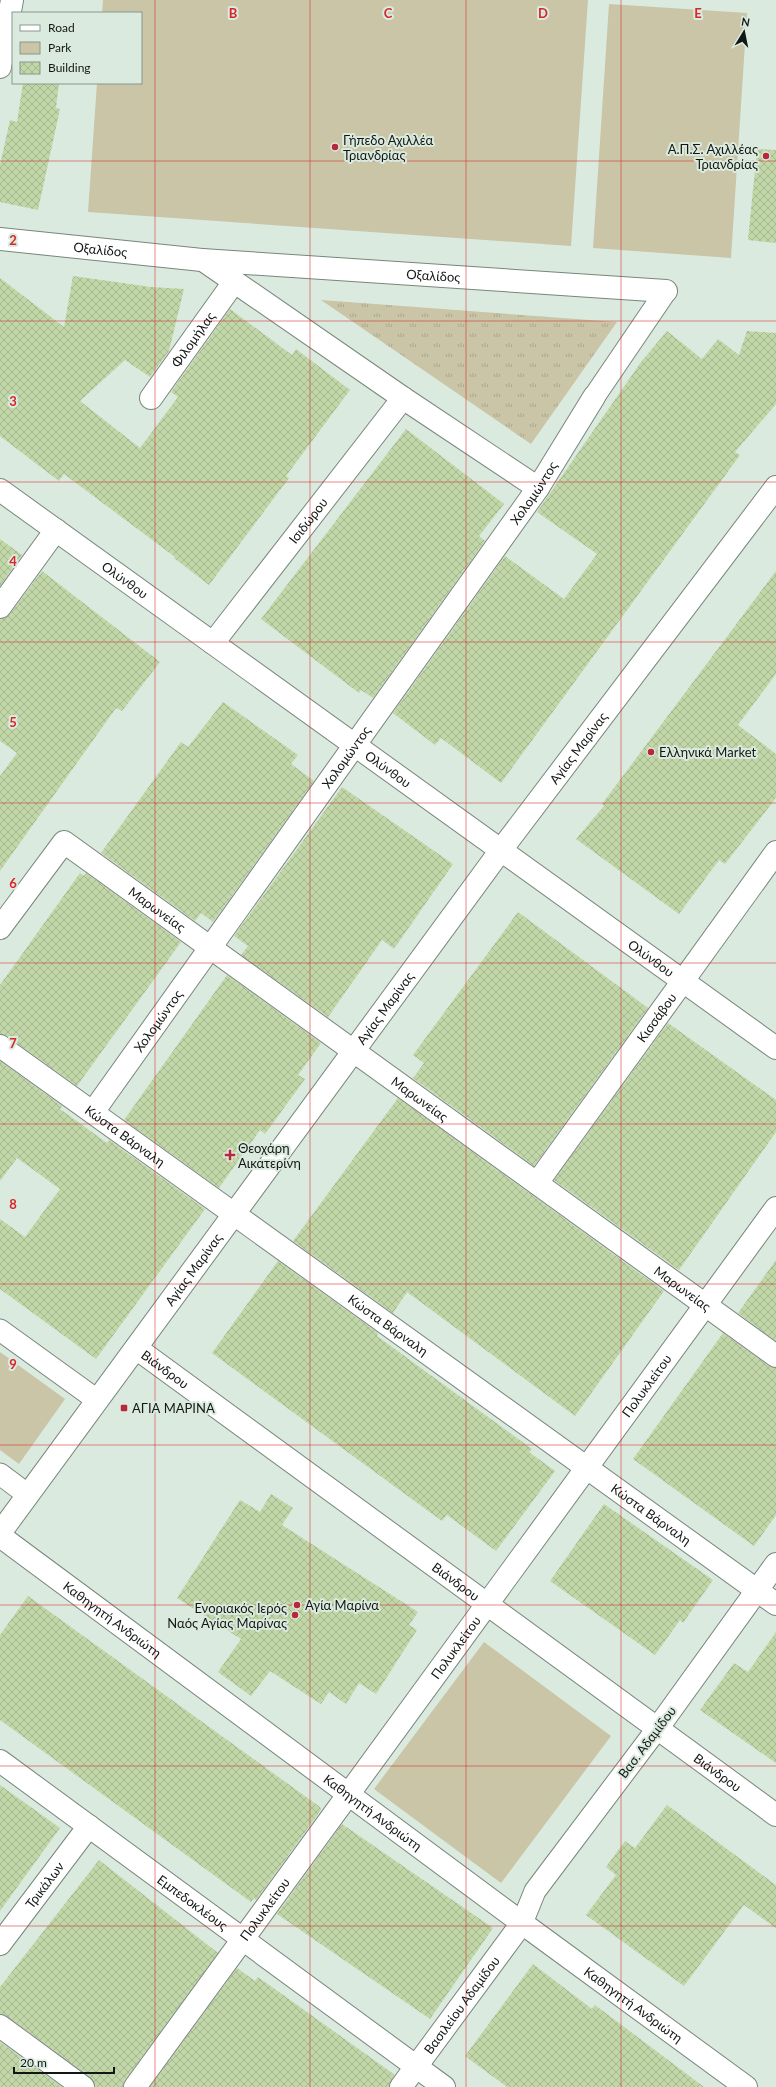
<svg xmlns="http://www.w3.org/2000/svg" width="776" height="2087" font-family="Lato,sans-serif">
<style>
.grass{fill:url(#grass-tufts)}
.park{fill:#c9c5a6}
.building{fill:url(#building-cross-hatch)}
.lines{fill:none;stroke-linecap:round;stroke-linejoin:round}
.pedestrian-casing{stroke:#78867c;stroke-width:23}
.minor-casing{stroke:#78867c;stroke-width:24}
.tertiary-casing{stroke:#78867c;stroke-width:24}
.pedestrian{stroke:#fff;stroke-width:21}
.minor{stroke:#fff;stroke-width:22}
.tertiary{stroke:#fff;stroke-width:22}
.grid{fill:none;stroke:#d62828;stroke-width:1;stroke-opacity:0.55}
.poi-dot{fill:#b8273a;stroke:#dbeadf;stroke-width:1.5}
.labels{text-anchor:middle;stroke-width:4;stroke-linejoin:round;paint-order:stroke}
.poi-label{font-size:13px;fill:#121713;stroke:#dbeadf;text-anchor:start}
.street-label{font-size:13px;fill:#121713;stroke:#dbeadf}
.grid-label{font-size:13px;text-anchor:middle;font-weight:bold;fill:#d62828;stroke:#dbeadf;stroke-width:4;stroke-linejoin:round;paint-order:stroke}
</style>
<defs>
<pattern id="grass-tufts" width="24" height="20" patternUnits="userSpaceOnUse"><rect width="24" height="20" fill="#c9c5a6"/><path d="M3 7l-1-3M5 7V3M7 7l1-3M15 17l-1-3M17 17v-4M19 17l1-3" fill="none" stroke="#aca88e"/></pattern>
<pattern id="building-cross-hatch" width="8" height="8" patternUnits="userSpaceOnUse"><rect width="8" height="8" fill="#c2d7a8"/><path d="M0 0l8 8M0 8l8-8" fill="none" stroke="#a6b890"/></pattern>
</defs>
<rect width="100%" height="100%" fill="#dbeadf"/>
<path class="grass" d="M321,300L617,322L531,444Z"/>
<path class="park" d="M103,0H588L571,246L88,212L97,83H141V13H102Z
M609,4L747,13L731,258L593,248Z
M0,1352L65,1399L19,1464L0,1450Z
M484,1642L611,1736L501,1883L374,1789Z"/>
<path class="building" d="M23,83H59L56,108L60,109L38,210L0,202V165L10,120L17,122Z
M757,149L776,150V243L748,240Z
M73,276L151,287L184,289L169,351L150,377L125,360L80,401L140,448L178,397L171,392L230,309L292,355L296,349L350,390L286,476L289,478L209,585L174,558L175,557L64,474L59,481L0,436V278L64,327Z
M667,331L702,359L718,339L739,355L747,331L776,333V404L735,452L740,455L501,783L441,738L435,745L393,713L505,556L564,599L597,554L537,512L641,362Z
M406,429L504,504L479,536L485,541L373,698L361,690L359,693L261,619Z
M0,539L22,555L0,586Z
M42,571L160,662L122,711L116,708L0,871V776L17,753L0,741V619L10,614Z
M776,571V674L738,725L776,754V798L725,864L719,860L679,914L576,839L604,806L602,804Z
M223,702L298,755L291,764L314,781L213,922L201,913L195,921L101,853L181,742L188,747Z
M342,787L453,864L394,949L382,940L328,1017L241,955L248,946L234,936Z
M80,873L84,876L86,873L181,942L77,1086L7,1036L0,1034V985Z
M518,912L648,1008L534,1166L413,1078L424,1063L413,1055Z
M227,975L321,1043L298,1075L305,1079L265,1134L260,1130L219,1188L124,1120Z
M668,1023L776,1100V1132L679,1270L554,1180Z
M0,1061L62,1106L60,1109L107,1143L109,1140L205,1209L96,1359L0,1289V1219L25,1237L60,1189L17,1158L0,1181Z
M398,1098L664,1291L575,1416L407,1292L393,1313L293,1241Z
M776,1260V1341L738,1313Z
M278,1261L378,1333L377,1336L532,1449L529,1452L555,1471L496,1551L447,1515L442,1521L212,1353Z
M723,1333L769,1366L776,1368V1515L754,1546L633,1459Z
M271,1494L293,1508L282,1525L418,1612L409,1625L417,1630L376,1694L359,1683L346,1704L329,1692L321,1704L270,1671L251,1696L218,1672L241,1639L177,1598L240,1500L260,1512Z
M604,1504L713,1580L683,1623L680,1620L655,1655L550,1581Z
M28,1596L320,1807L321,1810L256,1900L254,1898L251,1902L0,1720V1635Z
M776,1632V1763L700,1710L734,1663L748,1672Z
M0,1785L60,1828L0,1911Z
M667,1805L776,1885V1928L744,1905L684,1986L586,1915L616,1875L606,1867L625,1841L635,1848Z
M342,1824L493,1928L430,2019L277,1914Z
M99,1860L218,1953L125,2080L123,2087H95L90,2077L7,2016L0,2014V1987Z
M533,1964L592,2009L595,2005L704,2087H507L465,2056Z
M237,1968L255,1981L258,1977L395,2075L389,2087H150Z
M0,2042L62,2087H0Z"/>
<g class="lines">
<defs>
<path id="pedestrian" d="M594,397L666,291
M0,1330L97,1400
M0,1474L28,1495
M522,1923L535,1891L657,1729"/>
<g id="minor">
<path d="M0,67L12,0"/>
<path id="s1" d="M0,239L202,260L666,291"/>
<path d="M203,260L403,398L538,488"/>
<path id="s2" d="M151,398L234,282"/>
<path d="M0,607L56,530"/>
<path id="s3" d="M213,643L403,398"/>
<path id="s4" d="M501,850L776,487"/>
<path id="s5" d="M0,928L64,842L776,1356"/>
<path id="s6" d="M93,1112L538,488L594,397"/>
<path id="s7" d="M537,1183L776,852"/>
<path id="s8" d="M234,1214L776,1604"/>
<path id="s9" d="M136,1348L776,1815"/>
<path id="s10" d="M0,1536L522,1923L746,2087"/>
<path d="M657,1729L776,1564"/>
<path id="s11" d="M0,1761L444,2087"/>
<path id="s12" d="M0,1944L89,1826"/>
<path d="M0,2026L83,2087"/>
<path id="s13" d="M135,2087L776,1208"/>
<path id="s14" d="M401,2087L522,1923"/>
</g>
<g id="tertiary">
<path id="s15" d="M0,490L776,1048"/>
<path id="s16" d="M0,1046L234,1214"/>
<path id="s17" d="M0,1533L501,850"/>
</g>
</defs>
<use href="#pedestrian" class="pedestrian-casing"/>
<use href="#minor" class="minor-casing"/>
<use href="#tertiary" class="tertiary-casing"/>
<use href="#pedestrian" class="pedestrian"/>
<use href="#minor" class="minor"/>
<use href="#tertiary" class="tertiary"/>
</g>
<path class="grid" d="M155,0V2087M310,0V2087M466,0V2087M621,0V2087M0,161H776M0,321H776M0,482H776M0,642H776M0,803H776M0,963H776M0,1124H776M0,1284H776M0,1445H776M0,1605H776M0,1766H776M0,1926H776"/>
<g class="poi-dot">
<circle cx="335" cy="147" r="4"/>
<circle cx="766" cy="156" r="4"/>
<circle cx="651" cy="752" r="4"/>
<path d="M228 1149h4v4h4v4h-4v4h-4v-4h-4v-4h4z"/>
<rect x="120" y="1404" width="8" height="8" rx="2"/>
<circle cx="297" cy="1605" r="4"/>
<circle cx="295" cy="1615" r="4"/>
</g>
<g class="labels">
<g class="poi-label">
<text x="343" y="145">Γήπεδο Αχιλλέα<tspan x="343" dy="15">Τριανδρίας</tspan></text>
<text x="758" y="154" text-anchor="end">Α.Π.Σ. Αχιλλέας<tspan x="758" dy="15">Τριανδρίας</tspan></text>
<text x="659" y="757">Ελληνικά Market</text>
<text x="238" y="1153">Θεοχάρη<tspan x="238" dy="15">Αικατερίνη</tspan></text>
<text x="132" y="1413">ΑΓΙΑ ΜΑΡΙΝΑ</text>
<text x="305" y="1610">Αγία Μαρίνα</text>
<text x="287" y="1613" text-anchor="end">Ενοριακός Ιερός<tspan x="287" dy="15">Ναός Αγίας Μαρίνας</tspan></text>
</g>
<g class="street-label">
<text dy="5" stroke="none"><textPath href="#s1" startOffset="101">Οξαλίδος</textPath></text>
<text dy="5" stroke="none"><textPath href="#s1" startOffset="435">Οξαλίδος</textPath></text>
<text dy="5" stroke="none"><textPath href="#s2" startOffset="72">Φιλομήλας</textPath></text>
<text dy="5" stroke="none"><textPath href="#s6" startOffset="760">Χολομώντος</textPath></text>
<text dy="5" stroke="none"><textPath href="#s3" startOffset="155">Ισιδώρου</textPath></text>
<text dy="5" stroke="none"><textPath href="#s15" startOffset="154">Ολύνθου</textPath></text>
<text dy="5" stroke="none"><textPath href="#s4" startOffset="128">Αγίας Μαρίνας</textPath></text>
<text dy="5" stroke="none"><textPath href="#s6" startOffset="436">Χολομώντος</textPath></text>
<text dy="5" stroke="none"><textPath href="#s15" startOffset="478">Ολύνθου</textPath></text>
<text dy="5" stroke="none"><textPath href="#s5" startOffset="222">Μαρωνείας</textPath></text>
<text dy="5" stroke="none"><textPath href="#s15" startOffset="802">Ολύνθου</textPath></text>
<text dy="5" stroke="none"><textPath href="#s17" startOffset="651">Αγίας Μαρίνας</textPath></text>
<text dy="5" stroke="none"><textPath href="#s7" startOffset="204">Κισσάβου</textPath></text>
<text dy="5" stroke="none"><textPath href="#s6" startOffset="112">Χολομώντος</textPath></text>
<text dy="5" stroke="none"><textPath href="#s5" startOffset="546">Μαρωνείας</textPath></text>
<text dy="5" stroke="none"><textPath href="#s16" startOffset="154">Κώστα Βάρναλη</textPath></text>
<text dy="5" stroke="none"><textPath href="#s17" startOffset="327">Αγίας Μαρίνας</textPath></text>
<text dy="5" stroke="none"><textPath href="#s5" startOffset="870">Μαρωνείας</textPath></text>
<text dy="5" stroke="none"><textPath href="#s8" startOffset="190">Κώστα Βάρναλη</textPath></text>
<text dy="5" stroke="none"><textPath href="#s9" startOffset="36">Βιάνδρου</textPath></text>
<text dy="5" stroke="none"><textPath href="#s13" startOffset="868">Πολυκλείτου</textPath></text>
<text dy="5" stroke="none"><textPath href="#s8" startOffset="514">Κώστα Βάρναλη</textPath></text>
<text dy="5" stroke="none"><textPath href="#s9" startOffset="396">Βιάνδρου</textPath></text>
<text dy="5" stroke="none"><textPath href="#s10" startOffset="140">Καθηγητή Ανδριώτη</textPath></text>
<text dy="5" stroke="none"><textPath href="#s13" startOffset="544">Πολυκλείτου</textPath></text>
<text transform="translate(647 1742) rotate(-53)" y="5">Βασ. Αδαμίδου</text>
<text dy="5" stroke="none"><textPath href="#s9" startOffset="720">Βιάνδρου</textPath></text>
<text dy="5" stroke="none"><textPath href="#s10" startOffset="464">Καθηγητή Ανδριώτη</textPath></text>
<text dy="5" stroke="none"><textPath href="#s12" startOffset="74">Τρικάλων</textPath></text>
<text dy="5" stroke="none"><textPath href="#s11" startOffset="239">Εμπεδοκλέους</textPath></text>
<text dy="5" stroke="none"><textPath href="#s13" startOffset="220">Πολυκλείτου</textPath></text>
<text dy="5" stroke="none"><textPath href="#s14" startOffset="102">Βασιλείου Αδαμίδου</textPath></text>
<text dy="5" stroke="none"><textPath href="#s10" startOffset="788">Καθηγητή Ανδριώτη</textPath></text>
</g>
</g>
<g class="grid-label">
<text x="233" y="18">B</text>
<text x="388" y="18">C</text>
<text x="543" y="18">D</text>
<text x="698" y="18">E</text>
<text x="13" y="245">2</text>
<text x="13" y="406">3</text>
<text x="13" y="566">4</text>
<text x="13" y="727">5</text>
<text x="13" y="888">6</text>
<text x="13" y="1048">7</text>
<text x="13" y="1209">8</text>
<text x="13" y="1369">9</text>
</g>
<rect x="12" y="12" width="130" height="72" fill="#dbeadf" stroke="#8b968d"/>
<rect x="20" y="25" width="20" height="6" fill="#ffffff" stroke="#8b968d"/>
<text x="48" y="32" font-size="12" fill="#121713">Road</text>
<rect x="20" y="42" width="20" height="12" fill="#c9c5a6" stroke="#8b968d"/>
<text x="48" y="52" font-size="12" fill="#121713">Park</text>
<rect x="20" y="62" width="20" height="12" fill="url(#building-cross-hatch)" stroke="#8b968d"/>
<text x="48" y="72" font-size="12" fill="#121713">Building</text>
<g transform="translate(744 32) rotate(10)" stroke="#dbeadf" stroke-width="3" paint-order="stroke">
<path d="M0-3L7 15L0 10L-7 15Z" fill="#121713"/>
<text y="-6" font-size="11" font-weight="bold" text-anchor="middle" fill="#121713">N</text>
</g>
<path d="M14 2067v6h100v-6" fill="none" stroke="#121713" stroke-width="2"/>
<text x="20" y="2067" font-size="12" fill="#121713" stroke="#dbeadf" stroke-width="3" paint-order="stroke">20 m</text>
</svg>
